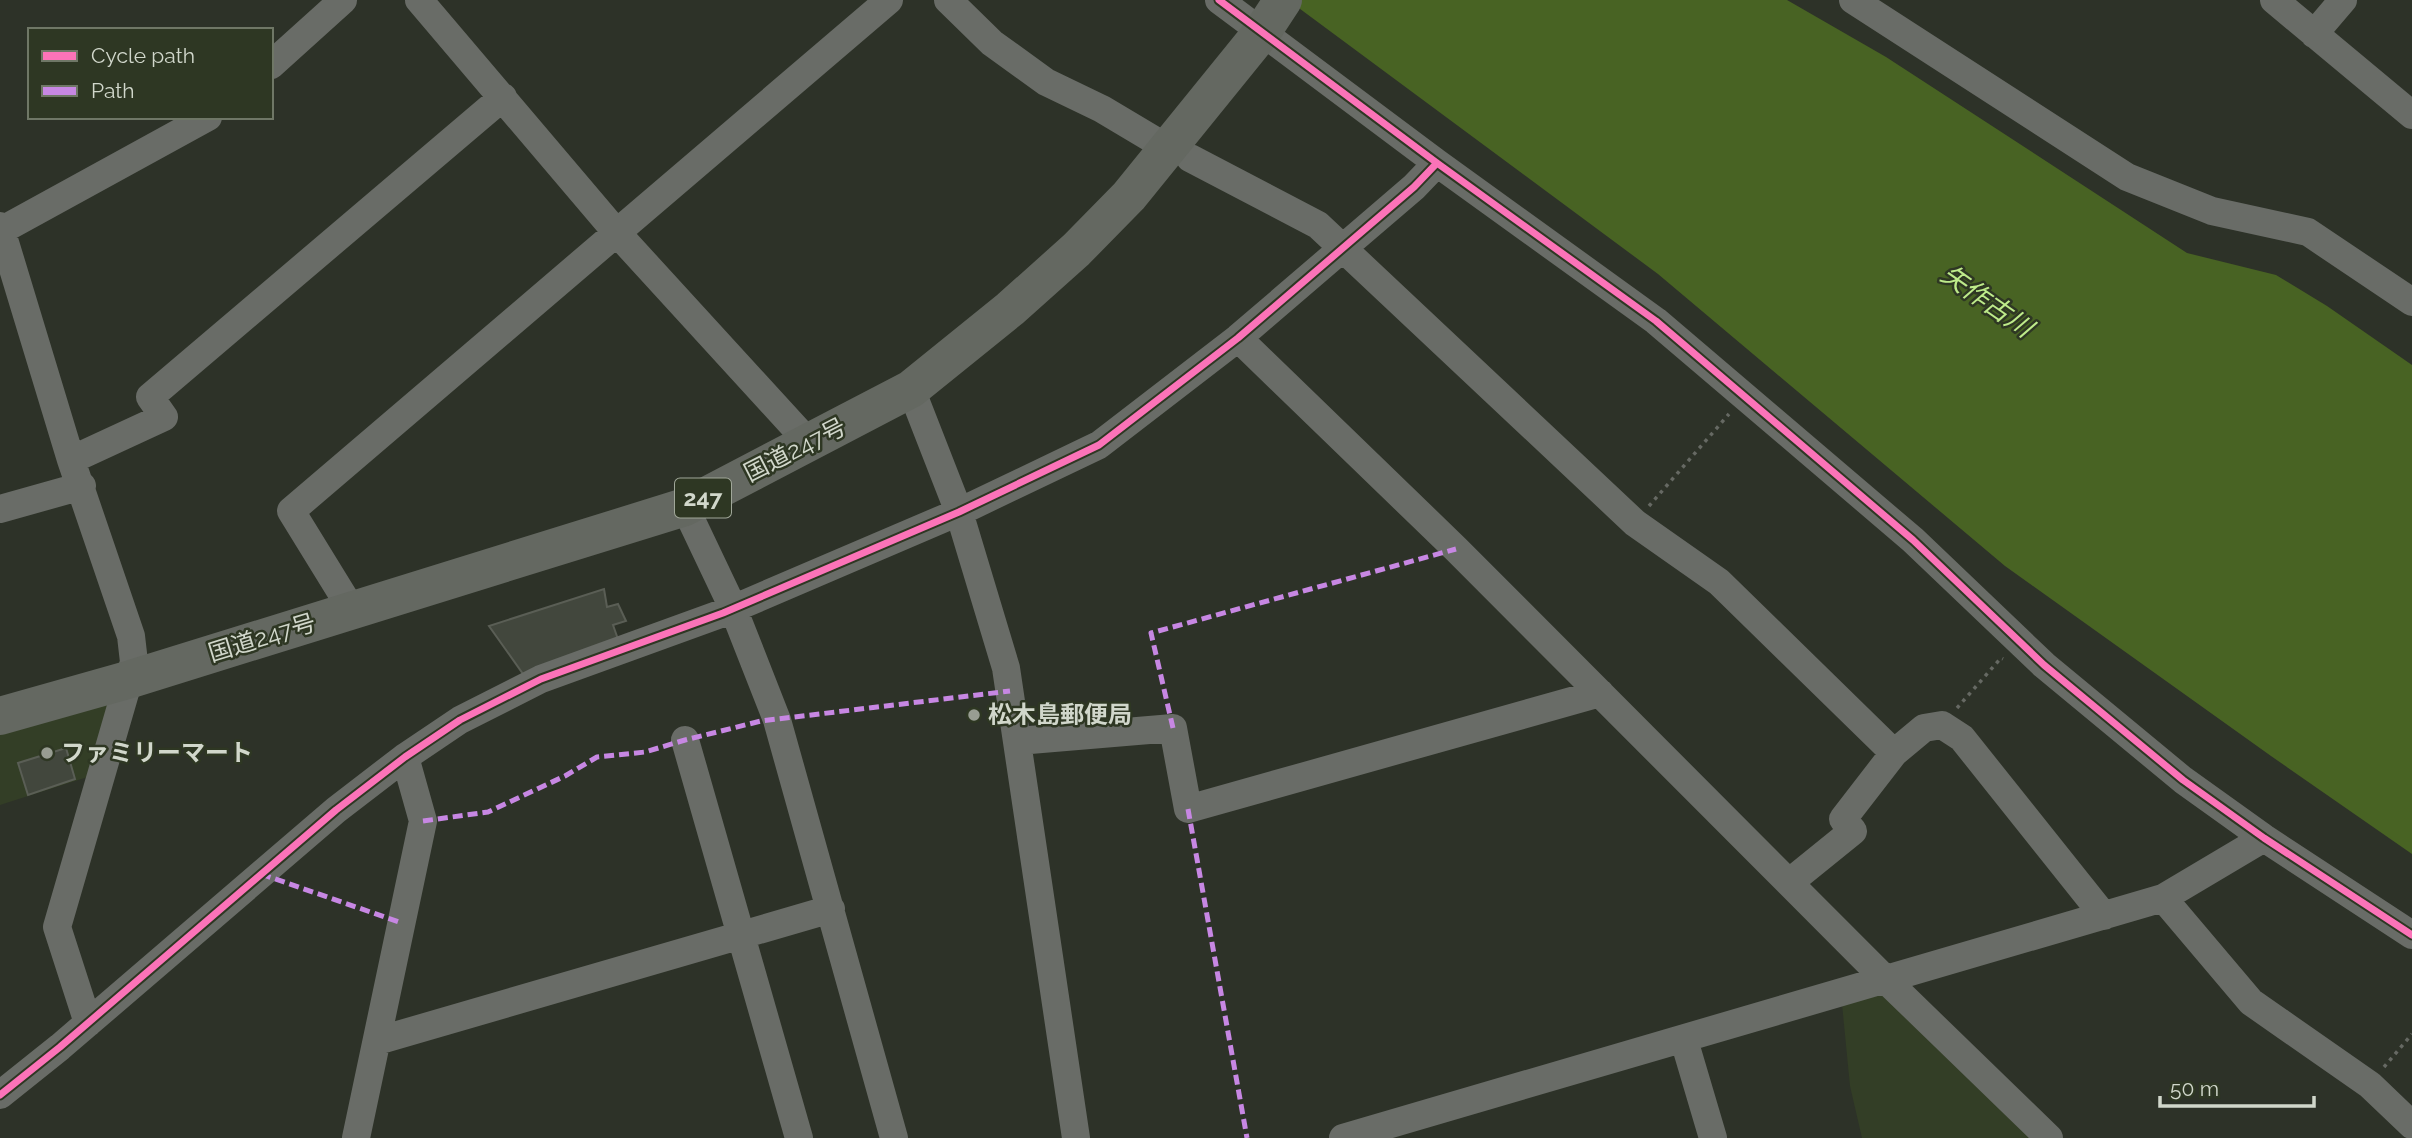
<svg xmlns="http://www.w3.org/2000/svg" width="2412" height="1138" font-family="Raleway,'Noto Sans JP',sans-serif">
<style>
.built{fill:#333e26}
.water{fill:#486323}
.building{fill:#42473d;stroke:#5a5e55;stroke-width:2}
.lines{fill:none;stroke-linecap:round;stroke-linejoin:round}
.path{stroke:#666963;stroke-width:3.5;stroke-dasharray:3.5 5;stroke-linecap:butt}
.minor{stroke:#696c67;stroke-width:28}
.highway{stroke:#646861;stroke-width:38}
.quiet{stroke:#c787e3;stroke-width:5;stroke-dasharray:10 5;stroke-linecap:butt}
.cycleway-casing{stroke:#2e3723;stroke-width:11}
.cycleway{stroke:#fb73b8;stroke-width:7}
.poi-dot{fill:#989d92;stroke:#2e3723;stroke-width:2.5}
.labels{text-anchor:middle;stroke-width:5;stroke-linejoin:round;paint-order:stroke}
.shield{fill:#2e3723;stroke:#a0a799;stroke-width:2}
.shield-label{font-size:23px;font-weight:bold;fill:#d1d7cb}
.street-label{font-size:24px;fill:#d1d7cb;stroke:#2e3723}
.poi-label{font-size:24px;font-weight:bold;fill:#d1d7cb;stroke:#2e3723;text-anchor:start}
.water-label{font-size:26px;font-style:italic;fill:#beeb8a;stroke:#2e3723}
</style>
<rect width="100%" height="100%" fill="#2d3228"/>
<path class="built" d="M121,694L97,774L0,805V730Z
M1876,992L1888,995L2032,1138H1862L1850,1086L1842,1004Z"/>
<path class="water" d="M1288,0H1787L1886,57L2187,253L2276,275L2327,306L2412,365V854L2271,756L2005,566L1658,274Z"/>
<path class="building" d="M604,589L607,607L618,604L626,621L613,625L620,645L528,681L489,626Z
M66,748L75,779L28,795L18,763Z"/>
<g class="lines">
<path class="path" d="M1649,506L1729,414
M1957,708L2001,658L2003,659
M2384,1067L2412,1034"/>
<path class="minor" d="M419,0L617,233L810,444
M948,0L992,43L1046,82L1102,109L1154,140
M1219,0L1437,163L1656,321L1913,540L2044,665L2183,780L2264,838L2412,935
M1853,0L2127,177L2212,211L2308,232L2412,302
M2274,0L2412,115
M2314,34L2343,0
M271,65L343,0
M1190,158L1318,225L1635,523L1719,582L1894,753
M0,226L71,460L131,636L134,662L57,927L88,1023
M2,230L208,117
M1238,338L1456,549L1886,980L2049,1138
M911,389L959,512L1006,668L1076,1138
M71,460L164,417L150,397L503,97
M685,507L733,608L777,720L894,1138
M0,509L82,486
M352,610L291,511L889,0
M685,740L799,1138
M1018,741L1173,728L1188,809L1600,693
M1790,882L1853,831L1843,819L1894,753L1924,728L1942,725L1962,738L2104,916
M2163,898L2251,1002L2370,1085L2412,1125
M1684,1040L1713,1138
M377,1041L831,909
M0,1095L60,1047L336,810L405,757L460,720L541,679L723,613L959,512L1099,445L1238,338L1414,187L1437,163
M356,1138L423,821L405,757
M1343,1138L2163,898L2264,838"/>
<path class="highway" d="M0,716L131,679L685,507L911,389L1010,309L1076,250L1129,196L1262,32L1283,0"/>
<path class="quiet" d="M1173,728L1151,633L1456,549
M1188,809L1247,1138
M423,821L488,812L565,776L597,757L645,752L685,740L761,721L1010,691
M261,874L402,923"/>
<defs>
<path id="cycleway" d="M1219,0L1437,163L1656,321L1913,540L2044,665L2183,780L2264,838L2412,935
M0,1095L60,1047L336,810L405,757L460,720L541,679L723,613L959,512L1099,445L1238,338L1414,187L1437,163"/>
</defs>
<use href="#cycleway" class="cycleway-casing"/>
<use href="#cycleway" class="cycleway"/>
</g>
<g class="poi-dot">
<circle cx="974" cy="715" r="7"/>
<circle cx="47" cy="753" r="7"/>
</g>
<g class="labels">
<rect class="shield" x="675" y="478.5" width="56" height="39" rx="5"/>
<g class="shield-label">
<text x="703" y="506">247</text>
</g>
<g class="street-label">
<text transform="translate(795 450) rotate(-27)" y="8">国道247号</text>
<text transform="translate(262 638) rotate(-17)" y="8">国道247号</text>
</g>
<g class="poi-label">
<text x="988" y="723">松木島郵便局</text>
<text x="61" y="761">ファミリーマート</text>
</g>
<g class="water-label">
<text transform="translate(1987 301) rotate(35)" y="9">矢作古川</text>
</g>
</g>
<rect x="28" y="28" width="245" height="91" fill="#2e3723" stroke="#6f7766" stroke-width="2"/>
<rect x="42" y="51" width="35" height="10" fill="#fb73b8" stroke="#6f7766" stroke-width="2"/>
<text x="91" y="63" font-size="21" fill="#d1d7cb">Cycle path</text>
<rect x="42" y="86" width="35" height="10" fill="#c787e3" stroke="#6f7766" stroke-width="2"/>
<text x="91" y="98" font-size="21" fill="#d1d7cb">Path</text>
<path d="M2160 1096v10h154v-10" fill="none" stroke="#d1d7cb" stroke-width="3.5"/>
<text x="2170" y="1096" font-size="21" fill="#d1d7cb" stroke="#2e3723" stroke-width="5" paint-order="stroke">50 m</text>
</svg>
